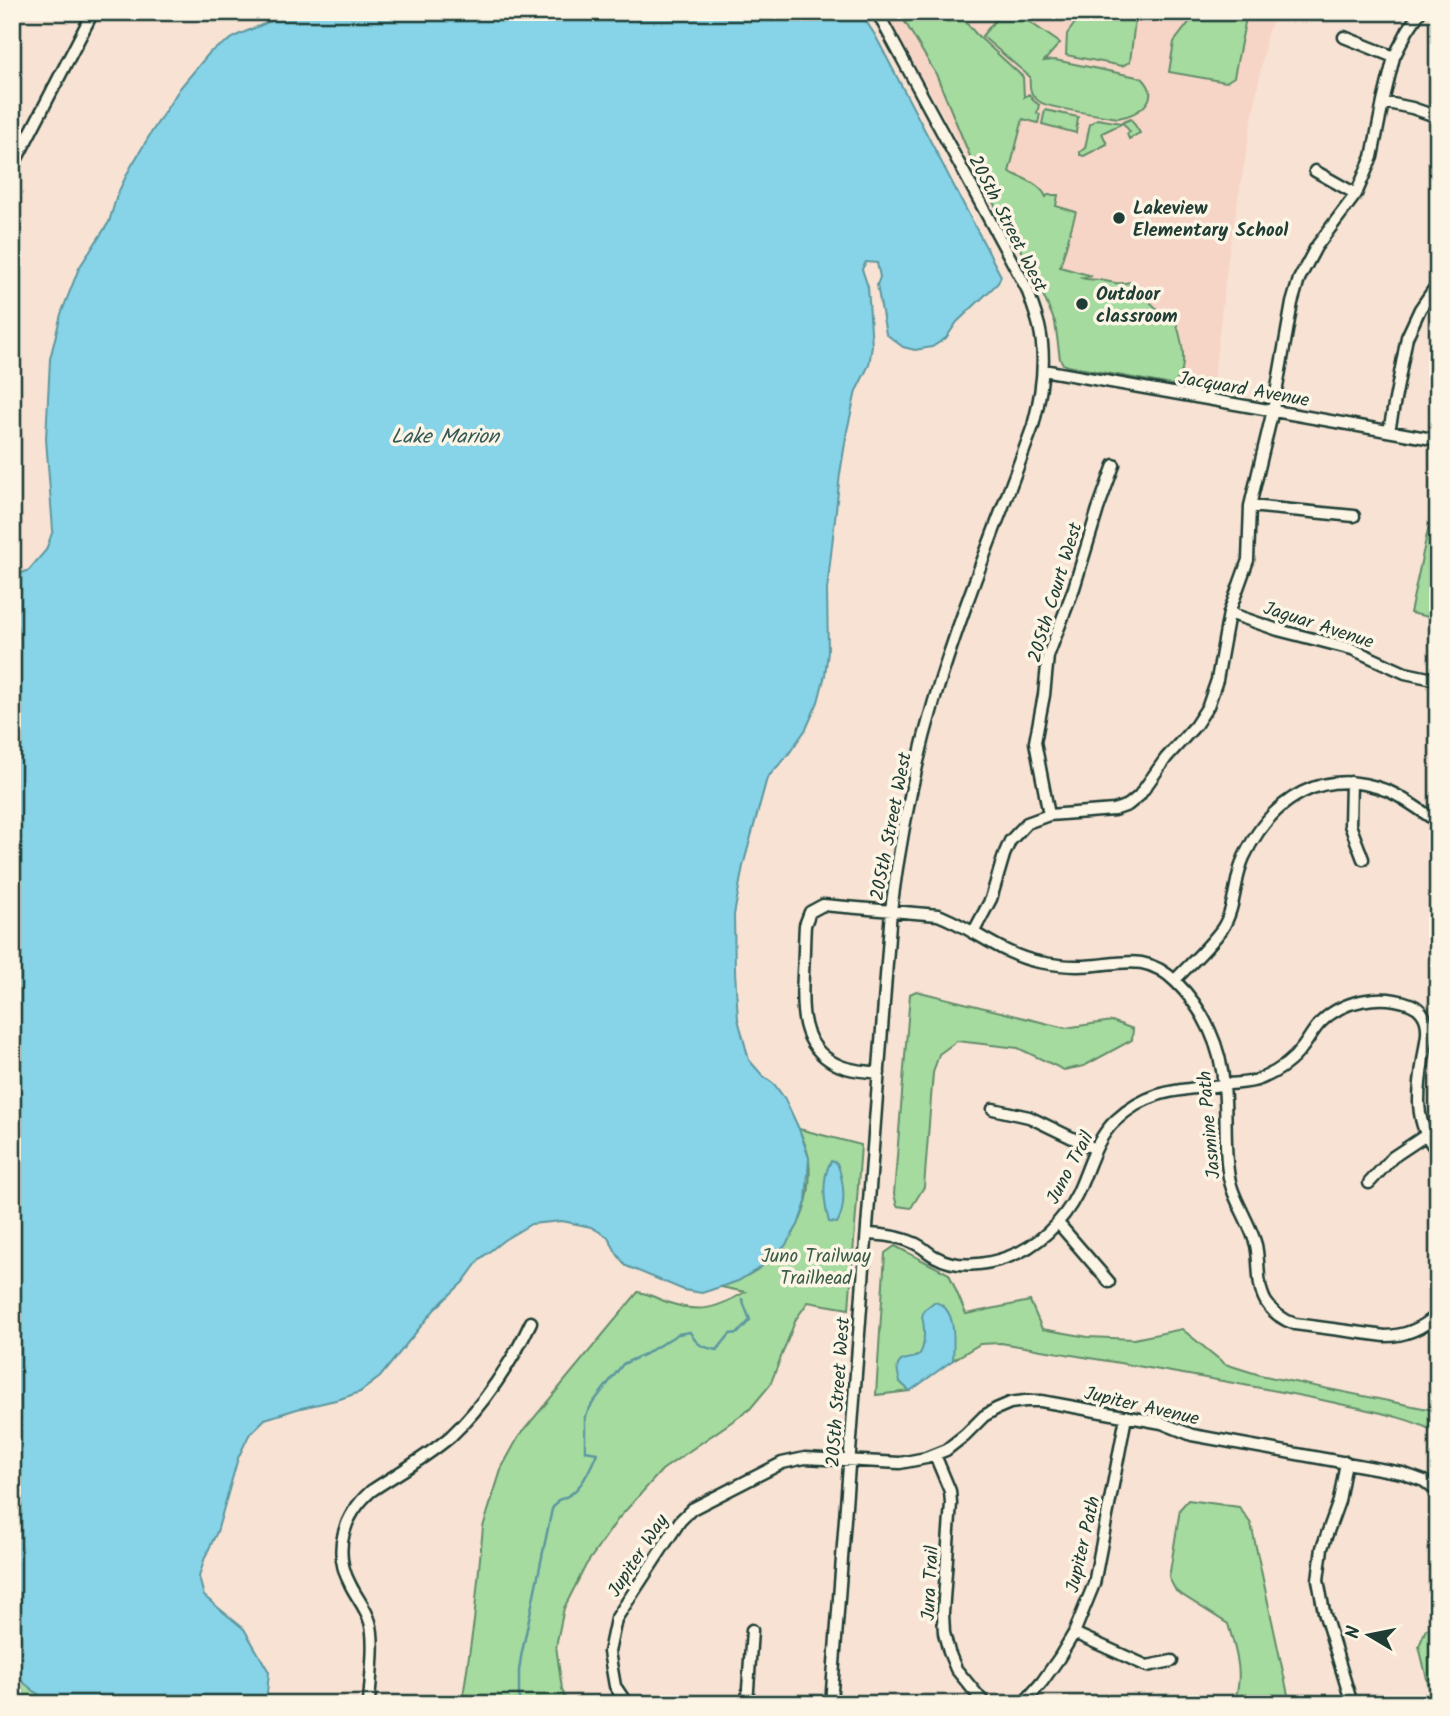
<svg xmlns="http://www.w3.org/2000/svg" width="1450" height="1716" font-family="Kalam,sans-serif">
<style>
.built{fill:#f6d5c6}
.green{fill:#a5db9f;stroke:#628c6a;stroke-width:2}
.water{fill:#87d3e7;stroke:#5d979f;stroke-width:2}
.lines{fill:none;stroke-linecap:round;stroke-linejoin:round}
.stream{stroke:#5d979f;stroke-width:2.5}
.minor-casing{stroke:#1f3d34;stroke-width:15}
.minor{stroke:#fcf5e5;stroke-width:10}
.poi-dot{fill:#1f3d34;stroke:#fcf5e5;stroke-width:2.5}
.labels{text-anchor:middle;stroke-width:7;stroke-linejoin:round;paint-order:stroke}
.poi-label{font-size:19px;font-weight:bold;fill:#1f3d34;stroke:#fcf5e5;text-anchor:start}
.street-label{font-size:19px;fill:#1f3d34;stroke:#fcf5e5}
.park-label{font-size:19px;fill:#3a5d49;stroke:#fcf5e5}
.water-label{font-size:21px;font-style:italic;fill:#345b58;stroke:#fcf5e5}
</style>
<rect width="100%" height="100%" fill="#f8e2d3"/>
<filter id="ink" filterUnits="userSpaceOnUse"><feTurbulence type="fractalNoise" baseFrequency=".0143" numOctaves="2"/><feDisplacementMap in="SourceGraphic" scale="14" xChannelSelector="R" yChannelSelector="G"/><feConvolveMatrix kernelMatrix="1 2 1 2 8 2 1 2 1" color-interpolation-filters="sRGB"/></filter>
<g filter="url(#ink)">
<path class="built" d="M884,12H1277L1267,33L1228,257L1212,393L1063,364L1058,358L1055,322L1032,270Z"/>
<path class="green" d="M899,12H957L976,34L1023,77L1024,97L1029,94L1034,101L1039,105L1037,113L1040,114L1038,123L1023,119L1009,172C1022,178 1040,183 1046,197L1048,195H1058L1056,206L1076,212L1060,267L1092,276L1082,278C1087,280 1094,279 1100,280C1111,282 1118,285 1130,282L1163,315L1176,322C1182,340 1190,372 1172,385L1068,366L1063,364L1060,359L1055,322L1032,270L979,178L936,74Z
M1002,12H1015L1060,43L1044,61L1055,60L1142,78C1163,98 1139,115 1118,118C1102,115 1050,109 1040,102C1030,96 1029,87 1030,77L982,36Z
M1083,12H1136L1130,62L1122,66L1066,55L1067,34Z
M1218,12H1229L1246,18L1234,77L1226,82L1169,72L1174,42L1194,16Z
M1045,110L1078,117L1076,133L1042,124Z
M1097,119L1121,123L1131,119L1140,133L1129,139L1127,134L1130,132L1123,123L1102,133L1107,144L1084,156L1080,155V152L1085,148L1090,124Z
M1438,483V619L1410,613Z
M916,991L1065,1028L1112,1021L1133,1029L1132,1040L1084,1066L1064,1070L1018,1048L957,1041L939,1054L933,1073L924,1187L911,1208L897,1206L894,1194L910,994Z
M799,1129L861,1145L849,1309L808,1302L796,1319L770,1385L750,1409L662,1470L618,1519L586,1565L564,1608L556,1646L562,1689L567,1704H462L474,1621L483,1527L502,1467L519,1436L638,1292C651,1294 653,1297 664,1301C698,1314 714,1310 745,1292L721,1287C778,1268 815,1222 809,1160C808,1150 803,1139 799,1129Z
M895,1246L949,1274L966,1314L1030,1301L1042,1329L1088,1337L1134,1339L1182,1329L1225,1364L1260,1375L1438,1411V1434C1413,1417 1361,1409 1331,1402C1222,1379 1111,1362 1001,1343L980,1344L953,1360L952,1325L924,1321V1349L922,1353L910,1360L900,1382L910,1391L876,1395L885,1253Z
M1188,1500L1239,1507L1251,1524L1290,1704H1233C1245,1677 1236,1651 1228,1624L1176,1591L1169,1578L1180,1509Z
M1438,1626V1704H1433L1419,1646L1426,1629Z
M12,1667L68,1704H12Z"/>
<path class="water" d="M292,12H736L753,18L768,12H860L875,35L1001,276L998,283L957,322L946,338L932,347L915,350L903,347L886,334L877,285L880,277L877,263L866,262L862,269L868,287L872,346L869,365L856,391L847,431L840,474L827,590L828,652L825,675L818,702L806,729L788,755L767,778L743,866L734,915L735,971L738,1019L749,1060L762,1075L774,1084L785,1099L799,1129L809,1158L806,1202L798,1225L785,1246L761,1267L738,1281L702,1293L684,1290L626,1266L617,1254L608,1237L591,1227L562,1221L531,1224L504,1240L480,1259L463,1282L434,1310L380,1377L360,1392L340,1399L297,1409L265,1419L249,1435L238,1458L217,1532L205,1557L199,1577L204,1596L244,1629L269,1672L266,1704H50L23,1682L12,1677V576H15L29,570L46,550L53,530L46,439L50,359L61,314L79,268L109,222L117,195L129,170L151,133L180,88L210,52L238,35Z
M831,1161L837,1163C844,1181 847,1206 837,1223L829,1222C824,1204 821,1178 831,1161Z
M934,1302C957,1306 954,1341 953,1360L910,1391L900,1382C899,1377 896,1370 898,1365C905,1351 924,1370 924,1334C924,1327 924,1323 922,1317L924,1310Z"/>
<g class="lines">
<path class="stream" d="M519,1704V1671L521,1657L552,1509L558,1500C580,1495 589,1471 597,1453L585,1451V1417L592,1404L623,1364L645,1354L678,1334L690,1332C697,1346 703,1347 717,1350L730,1334L738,1333L750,1320L742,1299"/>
<defs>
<path id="minor" d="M1344,37L1394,57
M1383,102L1412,108L1438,117
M12,168L93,12
M1315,171L1356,194
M1043,370L1438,440
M1389,431L1407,337L1420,309L1438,283
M1250,506L1354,516
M1229,613L1278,630L1352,649L1405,673L1438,680
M1351,782L1350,825L1363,859
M1049,815L1035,742L1044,695L1048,656L1074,588L1098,509L1114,465
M973,933L991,899L1004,855L1010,841L1027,823L1049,815L1114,810L1128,805L1139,796L1166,758L1195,726L1208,706L1217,680L1229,613L1248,560L1250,506L1273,410L1292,303L1299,279L1316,247L1356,194L1372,157L1383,102L1394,57L1408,30L1420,12
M1175,980C1190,964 1209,947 1222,929C1236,908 1234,879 1244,857C1272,798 1323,766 1388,791C1405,798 1422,812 1438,822
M879,1073C865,1071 849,1071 836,1064C800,1046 801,1008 803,974C804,957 804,941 805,925L810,912L823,905L938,915C973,928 1002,955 1039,962C1050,964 1064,966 1076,966C1115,967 1142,949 1176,982C1204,1009 1221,1047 1224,1086C1227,1114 1224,1142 1228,1171C1231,1198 1249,1219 1256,1245C1260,1263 1256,1285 1266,1302C1273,1313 1283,1320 1295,1324L1385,1336C1406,1336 1423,1328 1438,1314
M993,1109L1029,1117L1095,1149
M1369,1183L1393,1157L1426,1135
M1058,1223L1109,1282
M867,1234C882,1235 899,1236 914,1243C922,1246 928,1253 936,1257C957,1269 986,1265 1008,1257C1037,1247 1063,1222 1077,1194C1089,1169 1095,1139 1116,1120C1153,1086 1184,1091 1229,1084C1239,1083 1251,1083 1260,1079C1277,1072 1292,1062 1302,1048C1309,1039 1313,1030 1321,1022C1343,1000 1381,993 1410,1004C1423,1009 1428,1020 1427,1034C1422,1075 1407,1117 1438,1152
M935,1455L950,1491L951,1503L943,1613L944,1633L949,1652L956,1669L985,1704
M1346,1462L1339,1501L1322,1548L1318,1580L1324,1612L1352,1704
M1074,1633L1147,1666L1172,1661
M369,1704C370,1682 376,1641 370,1622C366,1608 356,1597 350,1584C332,1550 344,1515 371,1491C398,1473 427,1457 451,1436C483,1406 513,1361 531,1322
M627,1704L615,1686L609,1652L616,1619L680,1521L692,1509L782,1463L805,1458L900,1463L926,1458L946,1450L965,1435L984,1416L996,1409L1010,1403L1025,1401H1041L1162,1423L1192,1435L1402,1473L1424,1481L1438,1492
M747,1704L752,1630
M831,1704L891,910C900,840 914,769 934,701C962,608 1000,517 1033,426C1042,393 1047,359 1039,326C1036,314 1031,301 1027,289L877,12
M1023,1704L1042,1682L1059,1658L1074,1633L1094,1584L1126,1417"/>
</defs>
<use href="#minor" class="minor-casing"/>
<use href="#minor" class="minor"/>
</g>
</g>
<g class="poi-dot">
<circle cx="1119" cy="218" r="7"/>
<circle cx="1082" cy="304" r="7"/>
</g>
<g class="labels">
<g class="poi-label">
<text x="1133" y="214">Lakeview<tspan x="1133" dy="22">Elementary School</tspan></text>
<text x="1096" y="300">Outdoor<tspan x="1096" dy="22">classroom</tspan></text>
</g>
<g class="street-label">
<text transform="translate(1009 223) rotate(63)" y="7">205th Street West</text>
<text transform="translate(1244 388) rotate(10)" y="7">Jacquard Avenue</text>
<text transform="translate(1054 592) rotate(-73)" y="7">205th Court West</text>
<text transform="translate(1319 624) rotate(18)" y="7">Jaguar Avenue</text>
<text transform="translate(890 826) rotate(-79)" y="7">205th Street West</text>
<text transform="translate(1208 1125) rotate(-95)" y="7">Jasmine Path</text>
<text transform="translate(1069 1167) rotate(-62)" y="7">Juno Trail</text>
<text transform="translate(837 1392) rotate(-86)" y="7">205th Street West</text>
<text transform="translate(1142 1405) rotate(13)" y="7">Jupiter Avenue</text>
<text transform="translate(1082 1544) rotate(-77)" y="7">Jupiter Path</text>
<text transform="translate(637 1555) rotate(-57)" y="7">Jupiter Way</text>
<text transform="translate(929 1583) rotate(-87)" y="7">Jura Trail</text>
</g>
<g class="park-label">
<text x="816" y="1262">Juno Trailway<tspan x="816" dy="22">Trailhead</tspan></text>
</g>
<g class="water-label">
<text x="445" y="443">Lake Marion</text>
</g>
</g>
<rect width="1450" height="1716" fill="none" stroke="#fcf5e5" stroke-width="42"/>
<rect x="21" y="21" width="1408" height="1674" fill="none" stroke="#1f3d34" stroke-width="2.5" filter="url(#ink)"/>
<g transform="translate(1369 1635) rotate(280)" stroke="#fcf5e5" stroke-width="5" paint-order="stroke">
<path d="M0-5L12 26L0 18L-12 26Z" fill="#1f3d34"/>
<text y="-10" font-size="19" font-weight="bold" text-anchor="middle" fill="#1f3d34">N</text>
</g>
</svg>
